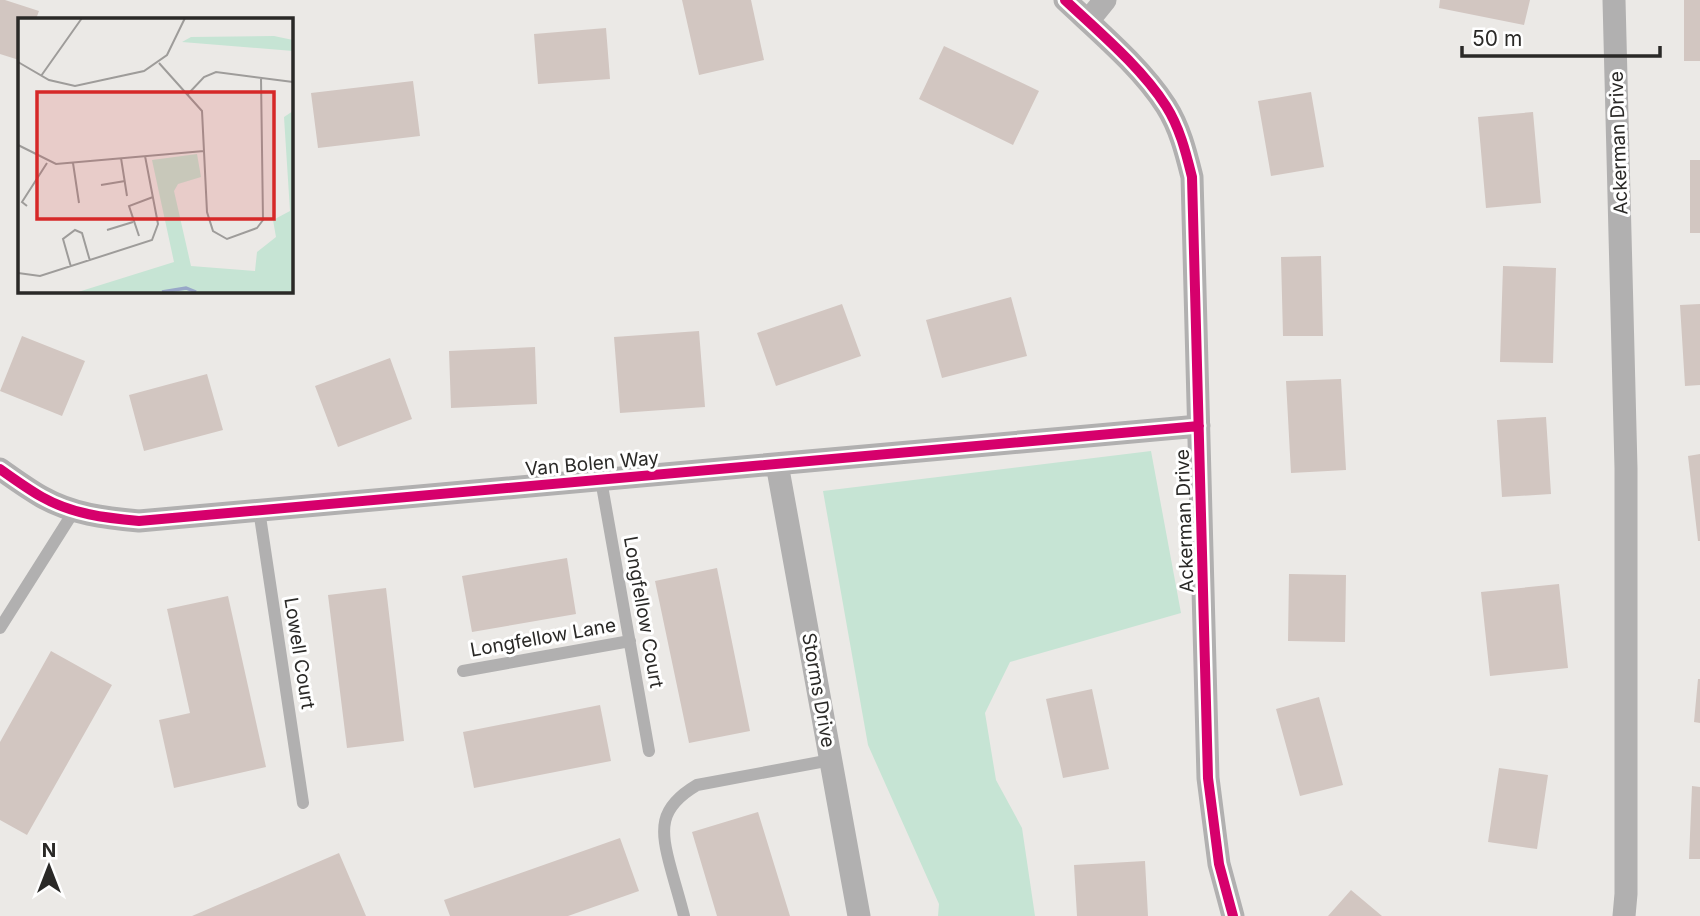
<svg xmlns="http://www.w3.org/2000/svg" width="1700" height="916" font-family="Inter,sans-serif">
<style>
.green{fill:#c6e4d4}
.building{fill:#d2c6c1}
.lines{fill:none;stroke-linecap:round;stroke-linejoin:round}
.lane{stroke:#b1b0b0;stroke-width:12}
.street{stroke:#b1b0b0;stroke-width:23}
.cycleway-casing{stroke:#fff;stroke-width:15}
.cycleway{stroke:#d6006c;stroke-width:10}
.labels{text-anchor:middle;stroke-width:6;stroke-linejoin:round;paint-order:stroke}
.street-label{font-size:19px;fill:#2a2927;stroke:#fff}
.inset-river{fill:none;stroke:#98a7c8;stroke-width:3.5}
.inset-road{fill:none;stroke:#9e9c9a;stroke-width:2}
.view{fill:#d62828;fill-opacity:0.15;stroke:#d62828;stroke-width:3.5}
.inset-edge{fill:none;stroke:#2a2927;stroke-width:3.5}
</style>
<rect width="100%" height="100%" fill="#ebe9e6"/>
<path class="green" d="M1151,451L1181,613L1010,662L985,713L996,780L1022,828L1035,916H938L939,904L868,745L823,491Z"/>
<path class="building" d="M0,0H5L39,11L36,19H19V60L0,54Z
M682,0H751L764,60L699,75Z
M1440,0H1530L1524,25L1439,8Z
M1684,0H1700V61H1684Z
M606,28L610,79L538,84L534,34Z
M944,46L1039,91L1013,145L919,99Z
M413,81L420,136L318,148L311,93Z
M1311,92L1324,167L1271,176L1258,101Z
M1533,112L1541,203L1486,208L1478,117Z
M1690,160H1700V233H1690Z
M1321,256L1323,336H1283L1281,257Z
M1503,266L1556,268L1553,363L1500,362Z
M1011,297L1027,356L942,378L926,320Z
M842,304L861,356L776,386L757,333Z
M1700,304V385L1685,386L1680,305Z
M699,331L705,407L620,413L614,337Z
M22,336L85,361L62,416L0,391Z
M535,347L537,404L451,408L449,351Z
M390,358L412,419L338,447L315,386Z
M207,374L223,430L144,451L129,395Z
M1341,379L1346,470L1291,473L1286,381Z
M1546,417L1551,494L1502,497L1497,420Z
M1700,454V541H1698L1688,456Z
M567,558L576,614L472,632L462,576Z
M717,568L750,731L689,743L655,581Z
M1289,574L1346,575L1345,642L1288,641Z
M1559,584L1568,668L1490,676L1481,592Z
M386,588L404,741L347,748L328,595Z
M228,596L266,767L174,788L159,720L190,713L167,609Z
M51,651L112,685L27,835L0,820V742Z
M1698,679H1700V723L1694,722Z
M1092,689L1109,769L1063,778L1046,699Z
M1319,697L1343,785L1300,796L1276,709Z
M600,705L611,761L474,788L463,732Z
M1499,768L1548,775L1537,849L1488,842Z
M1692,786L1700,787V859H1689Z
M758,812L790,916H717L692,832Z
M620,838L639,891L568,916H450L444,900Z
M339,853L366,916H192Z
M1145,861L1148,916H1077L1074,865Z
M1351,890L1382,916H1328Z"/>
<g class="lines">
<path class="lane" d="M601,480L649,751
M259,510L303,803
M0,628L74,511
M463,671L630,641
M684,916C680,900 675,884 671,869C660,829 658,808 697,785L831,760"/>
<path class="street" d="M1065,0C1099,32 1141,67 1166,106C1180,128 1186,153 1192,177L1208,778L1219,864L1233,916
M1614,0L1626,468V894L1624,916
M1088,21L1105,0
M777,464L859,916
M0,469C14,479 28,489 42,497C72,514 105,518 139,521L1199,426"/>
<defs>
<path id="cycleway" d="M1065,0C1099,32 1141,67 1166,106C1180,128 1186,153 1192,177L1208,778L1219,864L1233,916
M0,469C14,479 28,489 42,497C72,514 105,518 139,521L1199,426"/>
</defs>
<use href="#cycleway" class="cycleway-casing"/>
<use href="#cycleway" class="cycleway"/>
</g>
<g class="labels">
<g class="street-label">
<text transform="translate(1618 143) rotate(-92)" y="7">Ackerman Drive</text>
<text transform="translate(592 463) rotate(-5)" y="7">Van Bolen Way</text>
<text transform="translate(1184 521) rotate(-92)" y="7">Ackerman Drive</text>
<text transform="translate(644 612) rotate(80)" y="7">Longfellow Court</text>
<text transform="translate(543 637) rotate(-10)" y="7">Longfellow Lane</text>
<text transform="translate(300 653) rotate(81)" y="7">Lowell Court</text>
<text transform="translate(819 690) rotate(80)" y="7">Storms Drive</text>
</g>
</g>
<g transform="translate(18 18)">
<rect width="275" height="275" fill="#ebe9e6"/>
<path d="M256,18L275,22V33L164,24L173,19ZM275,93V274H60L156,244L134,142L179,136L183,159L160,166L156,173L173,248L237,253L239,234L258,219L255,202L272,193L266,99Z" fill="#c6e4d4"/>
<path class="inset-river" d="M144,274L168,270L178,274"/>
<path class="inset-road" d="M0,44L31,62L57,68L126,53L149,37L167,0M141,45L184,93L189,194L195,213L209,221L239,210L245,202L243,60M23,58L64,0M170,76L186,59L198,54L275,64M0,127L38,146L186,133M103,140L109,178M55,145L61,185M83,167L107,163M9,188L4,184L29,145M89,212L115,204M121,218L111,188L135,179M53,249L45,221L57,212L64,215L72,243M0,255L22,258L134,222L140,206L127,138"/>
<path class="view" d="M19,74H256V201H19Z"/>
<rect width="275" height="275" class="inset-edge"/>
</g>
<g transform="translate(49 867)" stroke="#ffffff" stroke-width="5" paint-order="stroke">
<path d="M0-5L12 26L0 18L-12 26Z" fill="#2a2927"/>
<text y="-10" font-size="19" font-weight="bold" text-anchor="middle" fill="#2a2927">N</text>
</g>
<path d="M1462 46v10h198v-10" fill="none" stroke="#2a2927" stroke-width="3.5"/>
<text x="1472" y="46" font-size="21" fill="#2a2927" stroke="#ffffff" stroke-width="5" paint-order="stroke">50 m</text>
</svg>
